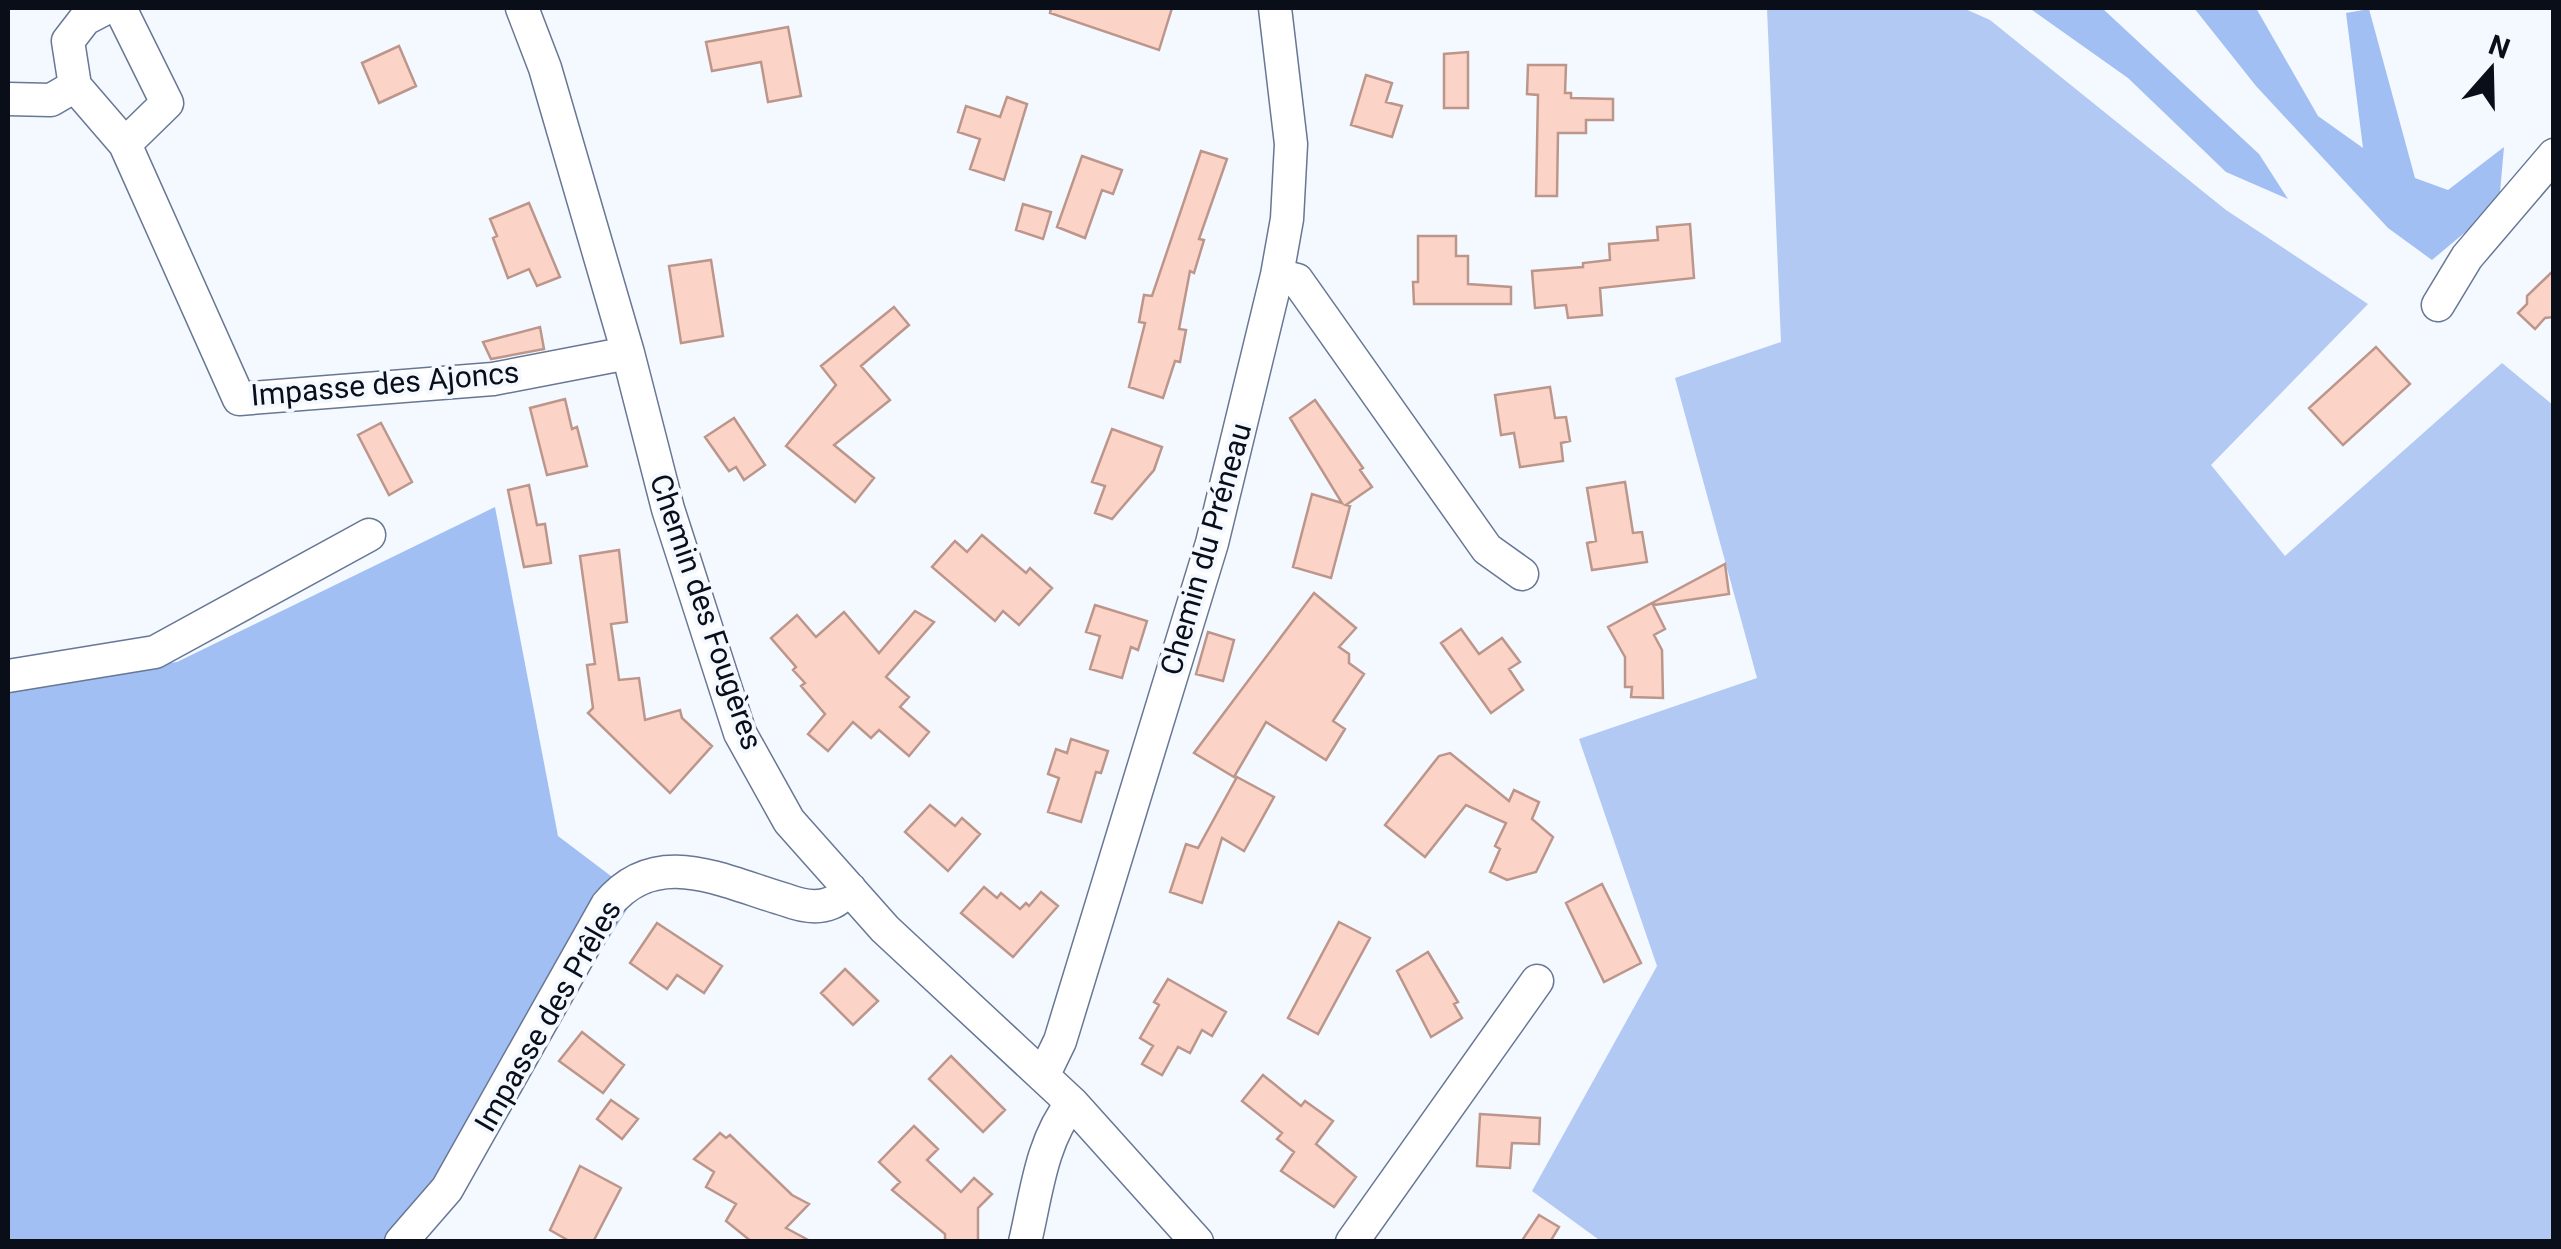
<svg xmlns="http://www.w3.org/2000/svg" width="2561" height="1249" viewBox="0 0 2561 1249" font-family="Roboto,sans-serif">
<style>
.green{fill:#b2c9f3}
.forest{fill:#a2bff3}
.building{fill:#fbd3c7;stroke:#bd968b;stroke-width:2.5}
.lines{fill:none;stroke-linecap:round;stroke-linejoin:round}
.minor-casing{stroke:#677794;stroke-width:35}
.minor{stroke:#fff;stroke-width:32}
.labels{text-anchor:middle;stroke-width:8;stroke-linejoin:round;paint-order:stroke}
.street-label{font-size:30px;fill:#090e19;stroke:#f4f8ff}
</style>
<rect width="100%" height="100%" fill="#f4f8ff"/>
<path class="green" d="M1767 8H1963L1990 20 2226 210 2368 304 2211 465 2285 556 2502 363 2553 405V1241L1602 1242 1532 1191 1657 966 1579 739 1757 678 1675 378 1781 342Z"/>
<path class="forest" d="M2029 8H2102L2259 154 2288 199 2226 172 2128 78Z
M2194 8H2256L2318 116 2363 148 2346 13 2369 9 2415 178 2448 190 2504 147 2499 204 2432 260 2388 228 2256 86Z
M495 507 558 836 636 895 419 1241H8V684L177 662Z"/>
<path class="building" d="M1051 8H1172L1159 50 1050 13Z
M788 27 801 96 768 102 761 62 712 71 706 42Z
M399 46 416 86 379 103 362 63Z
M1468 52V108H1444V54Z
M1528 65H1566L1565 93H1571V98L1613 99V120H1586V133H1558L1557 196H1536L1538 95 1527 94Z
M1366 75 1392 83 1386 102 1402 106 1392 137 1351 125Z
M1007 97 1027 104 1004 180 970 169 980 139 958 132 966 106 1000 117Z
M1201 151 1227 159 1199 239 1204 240 1194 273 1190 271 1179 329 1186 330 1180 362 1175 361 1163 398 1129 387 1145 323 1139 322 1144 295 1152 296Z
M1082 156 1122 170 1113 194 1102 190 1085 238 1057 227Z
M529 203 560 277 537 286 529 269 508 278 493 238 497 236 490 219Z
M1023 204 1051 212 1043 239 1016 230Z
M1690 224 1694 278 1600 288 1602 315 1568 318 1566 305 1535 308 1532 271 1583 267V263L1610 260 1609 244 1658 240 1657 227Z
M1418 236H1456V256H1468V284L1511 287V304H1414L1413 282H1418Z
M711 260 723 336 681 343 669 266Z
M2554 270V317L2545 318 2535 329 2518 313 2527 304V296Z
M894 307 909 325 861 366 890 400 834 445 874 478 855 502 786 446 836 385 821 366Z
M540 327 544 349 491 359 483 342Z
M2376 347 2410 384 2343 445 2309 408Z
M1550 387 1555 418 1566 417 1570 441 1561 443 1563 461 1520 467 1514 433 1501 435 1495 395Z
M565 399 572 429 577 427 587 466 547 475 530 408Z
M1315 400 1363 468 1360 470 1372 487 1346 505 1350 506 1331 578 1293 567 1312 494 1342 503 1290 418Z
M734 418 765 465 744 480 736 467 729 471 705 437Z
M381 423 412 482 389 495 358 435Z
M1112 429 1162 447 1154 470 1112 519 1095 513 1105 486 1092 482Z
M1625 482 1633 533 1642 532 1647 562 1592 570 1587 543 1596 541 1587 488Z
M529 485 537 525 545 524 551 563 524 567 508 490Z
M982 535 1026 573 1030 568 1052 588 1019 625 1003 611 995 621 932 567 955 541 967 552Z
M619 550 627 622 611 624 619 680 639 678 645 720 680 710 682 718 712 746 670 793 588 713 593 708 587 665 595 664 580 556Z
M1725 564 1729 594 1654 605V602Z
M1314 593 1356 628 1339 647 1349 654V663L1364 674 1333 721 1345 729 1326 760 1266 722 1234 777 1194 753Z
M1652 603 1665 629 1654 635 1662 650 1663 698 1631 697 1632 687H1625V657L1608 627Z
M1095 605 1147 621 1138 650 1131 647 1122 678 1090 669 1100 636 1086 632Z
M915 611 934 622 886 677 909 697 900 707 929 732 909 756 879 730 871 738 853 722 828 751 808 734 825 714 801 686 805 683 793 670 796 667 771 638 797 615 816 637 844 612 879 653Z
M1461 629 1479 654 1502 638 1520 662 1509 669 1523 690 1491 713 1441 643Z
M1208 632 1234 640 1223 681 1196 674Z
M1071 739 1108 751 1101 773 1096 772 1081 822 1048 812 1059 778 1048 774 1056 749 1067 753Z
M1450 753 1509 801 1514 790 1539 802 1532 819 1553 837 1536 872 1507 880 1490 872 1500 849 1495 846 1506 823 1466 805 1425 857 1385 825 1439 756Z
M1237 777 1274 797 1244 851 1222 838 1202 903 1170 892 1186 844 1198 848Z
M930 805 955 826 962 818 980 834 948 871 905 832Z
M1602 884 1641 963 1604 982 1566 903Z
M984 887 997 898 1001 893 1020 909 1026 903 1029 906 1041 892 1058 906 1013 957 961 913Z
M1339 922 1370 938 1318 1034 1288 1018Z
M657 923 722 966 704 993 677 975 667 989 630 963Z
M1428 952 1458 1002 1454 1004 1462 1018 1431 1037 1397 971Z
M845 969 878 1001 853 1025 821 993Z
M1168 979 1226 1012 1212 1036 1202 1030 1190 1053 1178 1047 1162 1075 1142 1064 1153 1046 1140 1038 1159 1005 1154 1002Z
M582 1032 624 1065 603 1093 559 1061Z
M951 1056 1005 1110 983 1132 929 1079Z
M1263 1075 1301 1106 1305 1101 1333 1121 1316 1144 1356 1177 1334 1207 1281 1171 1294 1152 1277 1139 1282 1133 1242 1101Z
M611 1100 638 1119 622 1139 597 1119Z
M1480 1114 1540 1118 1539 1144 1512 1143 1510 1168 1477 1166Z
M914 1126 938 1149 927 1160 961 1192 974 1178 992 1194 978 1208V1242H945V1234L892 1190 900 1182 879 1162Z
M720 1133 726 1138 730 1135 792 1195 809 1204 786 1228 812 1242H752L726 1221 736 1204 706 1187 714 1172 694 1159Z
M580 1166 621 1188 593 1242H571L550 1230Z
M1539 1215 1559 1227 1550 1242H1521Z"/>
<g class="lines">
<defs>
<path id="minor" d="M106 8 85 19 68 41 75 86 125 144 239 399 493 379 628 353
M120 8 167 103 125 144
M522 8 545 68 628 353 668 509 740 733 789 821 885 929 1072 1103 1197 1242
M8 99 51 100 75 86
M1277 275 1297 280 1487 549 1522 574
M2438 305 2467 257 2554 155
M8 676 155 652 369 535
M1043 1076 1060 1041 1212 543 1277 275 1287 219 1291 144 1275 8
M401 1242 447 1189 607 905C657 844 723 882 786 900 799 905 817 909 831 903 838 901 844 893 850 889
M1025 1242C1036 1196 1041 1141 1072 1103
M1352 1242 1537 981"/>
</defs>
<use href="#minor" class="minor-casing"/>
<use href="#minor" class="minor"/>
</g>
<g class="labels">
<g class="street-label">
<text transform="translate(385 384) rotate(-5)" y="10">Impasse des Ajoncs</text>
<text transform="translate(1206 549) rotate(-74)" y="10">Chemin du Préneau</text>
<text transform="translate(706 612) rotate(71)" y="10">Chemin des Fougères</text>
<text transform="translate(548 1016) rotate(-60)" y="10">Impasse des Prêles</text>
</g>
</g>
<rect width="2561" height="1249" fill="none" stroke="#090e19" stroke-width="20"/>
<g transform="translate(2491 70) rotate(20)" stroke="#f4f8ff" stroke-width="8" paint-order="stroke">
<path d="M0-8L18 38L0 25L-18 38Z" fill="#090e19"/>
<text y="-15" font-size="28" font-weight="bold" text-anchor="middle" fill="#090e19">N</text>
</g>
</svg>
